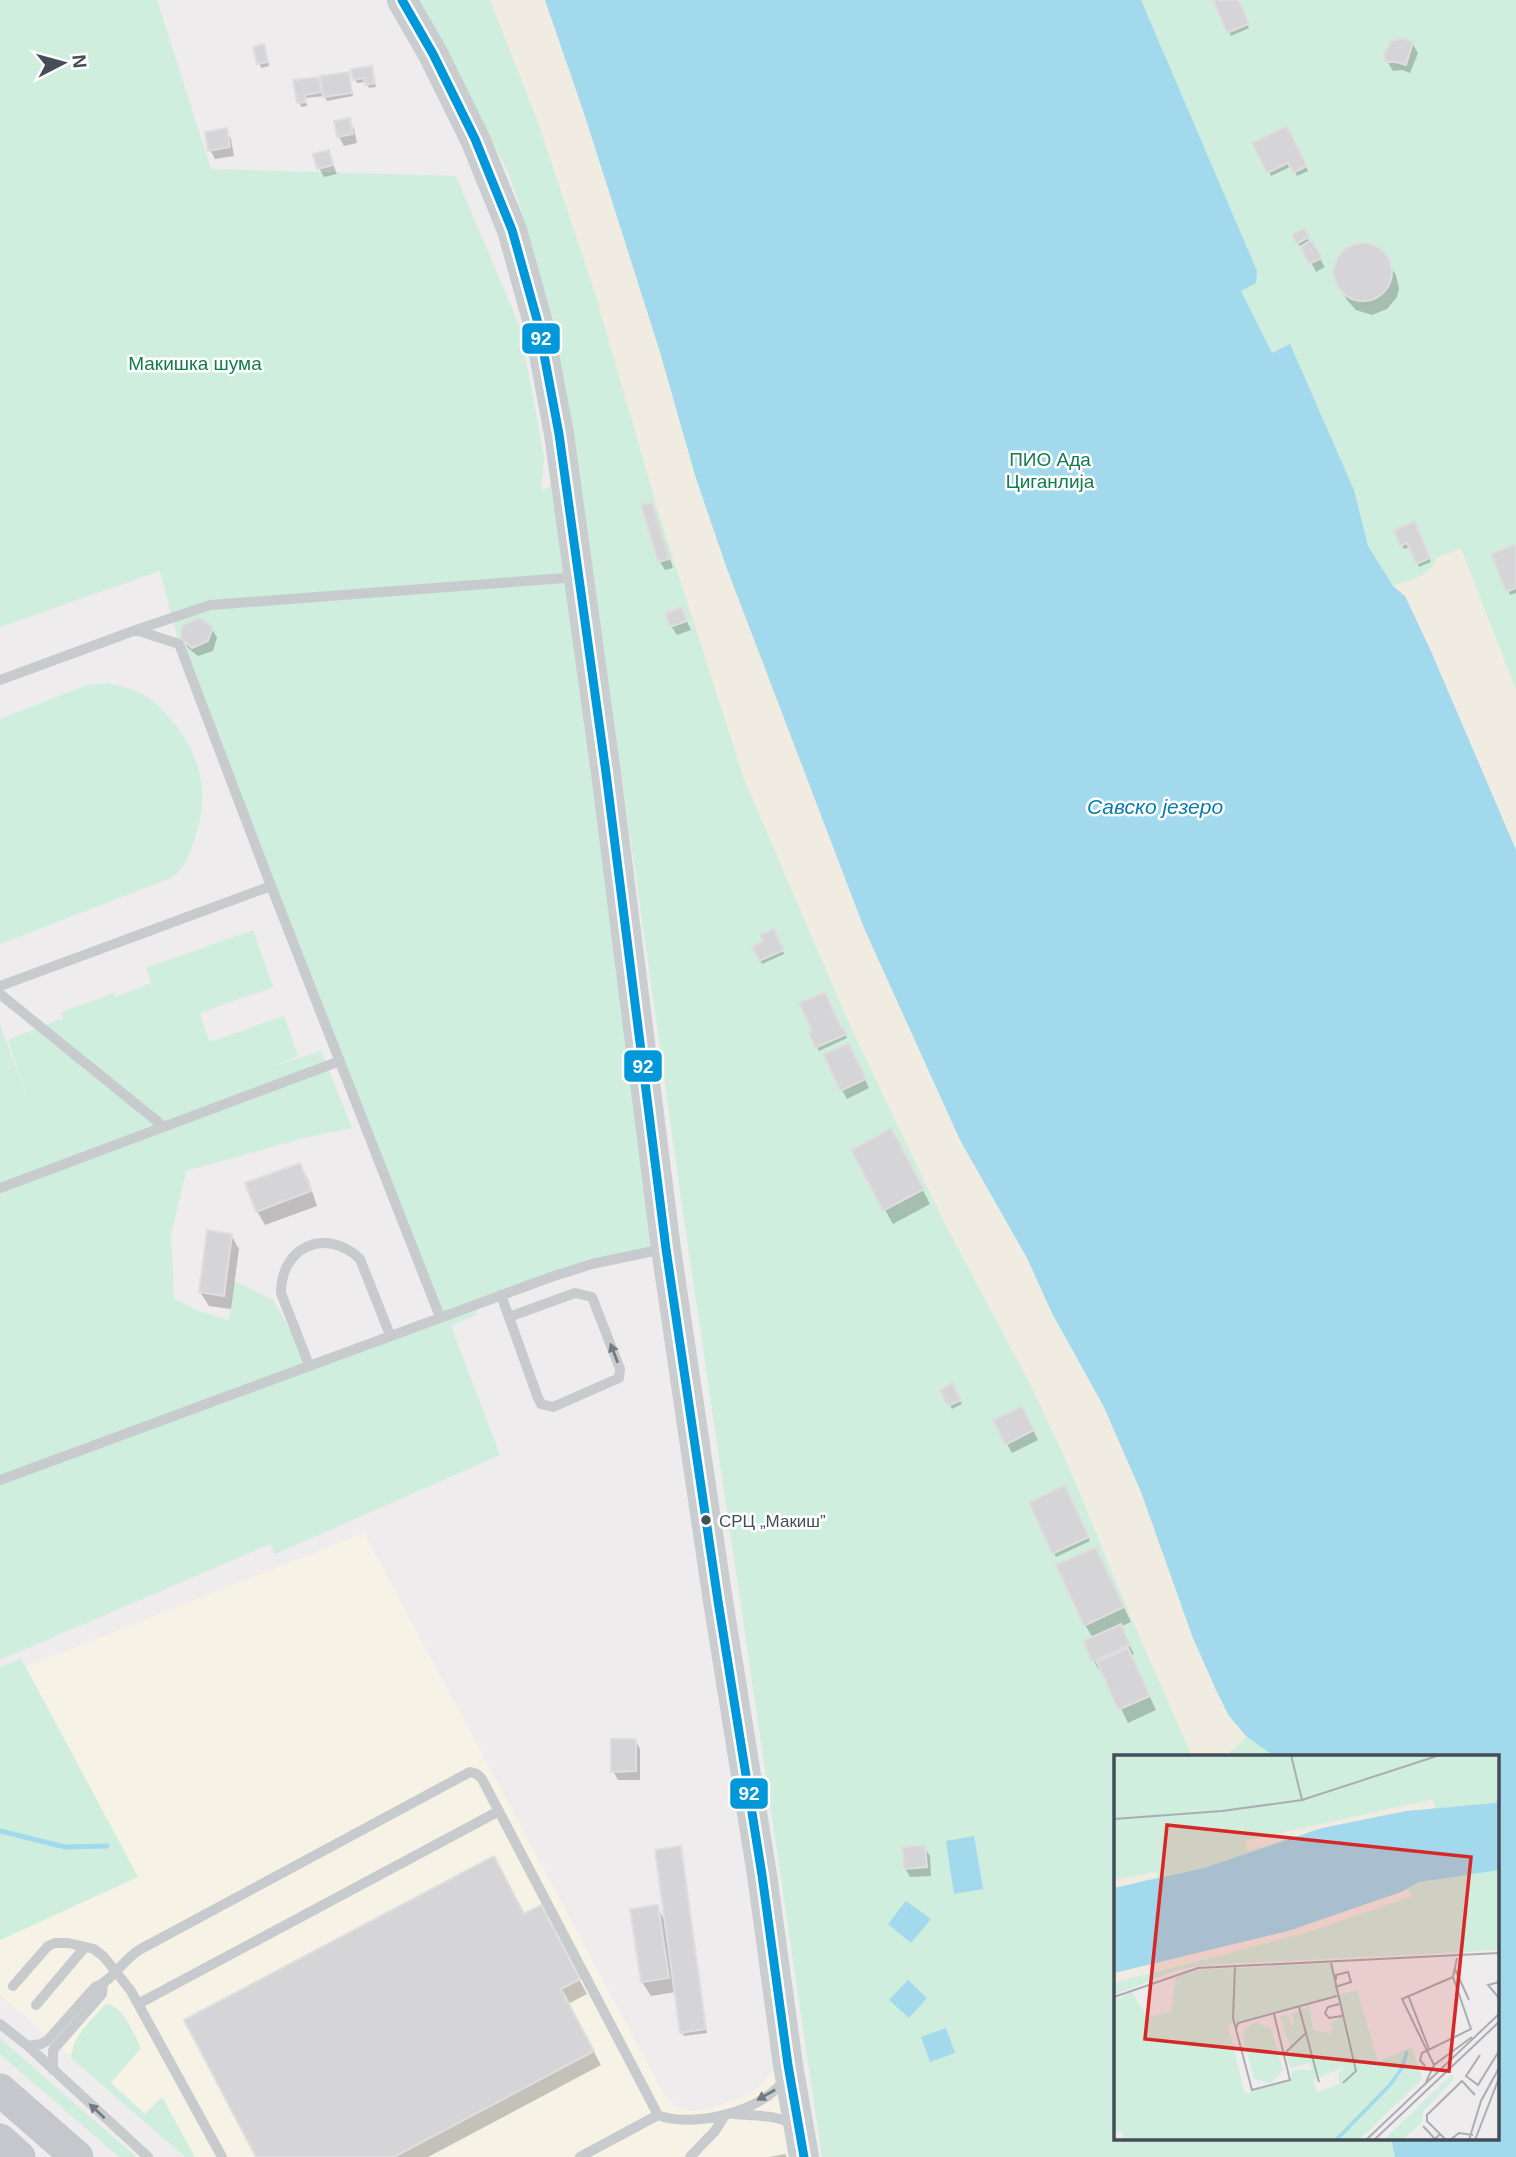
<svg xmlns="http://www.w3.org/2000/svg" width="1516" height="2157" viewBox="0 0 1516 2157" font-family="Helvetica,sans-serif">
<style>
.commercial{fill:#f6f2e6}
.green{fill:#cfeedd;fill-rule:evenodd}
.sand{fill:#f0ece2}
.water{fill:#a2d9ed}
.shadow{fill:#0003}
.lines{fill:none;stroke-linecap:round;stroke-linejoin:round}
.stream{stroke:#a2d9ed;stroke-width:5}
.building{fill:#d5d4d7;stroke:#dfdedf;stroke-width:2}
.lane{stroke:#c8cbcd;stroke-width:10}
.secondary{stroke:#c9cdd0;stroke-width:30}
.primary{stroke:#c4c7cc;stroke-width:33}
.bus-1-casing{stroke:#fff;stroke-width:14}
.bus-1{stroke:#0098da;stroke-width:9}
.oneway{fill:#727a82}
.bus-dot{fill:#434e59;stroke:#fff;stroke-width:2.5}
.labels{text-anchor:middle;stroke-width:5;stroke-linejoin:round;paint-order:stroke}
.bus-label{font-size:17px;fill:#434e59;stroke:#fff;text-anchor:start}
.park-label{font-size:19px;fill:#137c4e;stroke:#fff}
.water-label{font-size:21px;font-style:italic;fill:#077ea9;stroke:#fff}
.inset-river{fill:none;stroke:#a2d9ed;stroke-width:3.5}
.inset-road{fill:none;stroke:#aaadb1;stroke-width:2}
.view{fill:#d62828;fill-opacity:0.15;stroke:#d62828;stroke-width:3.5}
.inset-edge{fill:none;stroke:#434e59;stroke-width:3.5}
.line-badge{stroke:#fff;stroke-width:2.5}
.badge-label{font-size:19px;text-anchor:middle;font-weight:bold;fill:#fff}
</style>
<rect width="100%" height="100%" fill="#eeecec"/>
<path class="commercial" d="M364 1533 665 2096 677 2107 691 2111 707 2110 749 2094 763 2083 779 2064 796 2157H185L0 1995V1940L138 1877 25 1667Z"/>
<path class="green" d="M0 0H157L211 169 456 176 520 327 544 457 541 491 566 479 666 1249 592 1264 476 1305 477 1314 451 1326 500 1455 275 1554 270 1544 0 1660V1024L29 1103 8 1040 63 1018 61 1012 114 993 116 997 151 983 146 968 253 930 273 987 200 1013 209 1042 284 1016 298 1056 268 1068 321 1051 352 1128 308 1137 186 1171 171 1235 174 1299 198 1311 229 1320 234 1281 274 1301 309 1365 440 1317 179 644 160 571 0 627Z
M419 0H1516V2157H822L684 1219 575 444C557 354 540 262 509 174ZM1115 1756H1497V2138H1115Z
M108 683C120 686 133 689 144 695 154 700 164 712 172 721 201 755 210 794 195 837 189 856 186 867 171 878L0 944V719L87 685Z
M21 1658 138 1877 0 1940V1667Z
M106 2004C125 2007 133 2033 141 2048L111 2083 145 2114 162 2097 195 2157H185L71 2058C72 2037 92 2019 106 2004Z
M0 2038 136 2157H119L0 2054Z"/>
<path class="sand" d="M490 0H545L585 116 660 352 695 475 726 566 782 711 1052 1313 1104 1407 1141 1492 1193 1638 1229 1716 1247 1737 1226 1756H1192L1129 1613 1068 1465 1032 1388 945 1224 851 1028 744 779 659 514 594 290 537 120Z
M1461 548 1516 690V850L1464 732 1393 586C1409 580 1431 577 1436 558Z"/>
<path class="water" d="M545 0H1141L1257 271 1256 283 1241 291 1272 353 1290 344 1354 490 1368 546 1393 586 1405 596 1430 649 1516 850V2157H1395L1391 2138H1497V1756H1274L1247 1737 1229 1716 1216 1690 1193 1638 1141 1492 1104 1407 1052 1313 1027 1258 960 1140 864 928 726 566 695 475 660 352 585 116Z
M974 1836 983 1889 954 1894 946 1841Z
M906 1901 931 1919 911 1943 888 1924Z
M908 1980 927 1998 909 2018 889 2000Z
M946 2028 955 2053 930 2062 921 2037Z"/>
<path class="shadow" d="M1215 0H1238L1249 28 1231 36Z
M1412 43 1418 53 1410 73 1402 70 1393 71 1387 61Z
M264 46 269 66 261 68 255 48Z
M371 68 376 87 369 88 366 82 357 83 355 79Z
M348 74 353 96 327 101 324 96 306 98 307 106 301 107 295 82Z
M349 120 354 129 357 143 344 146 339 137Z
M1286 128 1308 171 1297 176 1292 166 1271 176 1255 144Z
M226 130 231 139 234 156 215 159 210 150Z
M328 152 337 174 324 177 319 168Z
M1303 231 1325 267 1316 272 1305 251 1303 252 1298 243Z
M1362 244 1370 246 1381 252 1396 275 1399 288 1397 297 1387 309 1372 315 1356 310 1347 300 1339 285 1336 268 1343 253 1350 248Z
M651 504 656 513 673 568 665 570 660 562Z
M1416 527 1431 562 1419 567 1410 547 1404 549 1396 531Z
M1516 546V593L1510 595 1493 555Z
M681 609 691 630 677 635 671 626Z
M211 628 217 637 213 651 198 656 188 648 182 638Z
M773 931 784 954 762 964 754 947 765 942Z
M842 1028 847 1038 819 1051 817 1047Z
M854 1054 869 1088 847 1099 842 1090Z
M899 1144 930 1204 893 1224 885 1210Z
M299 1165 308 1179 317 1206 265 1225 257 1211Z
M231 1235 239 1249 231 1309 209 1306 200 1292Z
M952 1385 962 1404 952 1409 942 1391Z
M1027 1417 1038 1440 1012 1453 1007 1444Z
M1067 1491 1090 1541 1056 1557 1054 1553Z
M1103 1563 1131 1622 1120 1627 1134 1654 1131 1656 1156 1710 1128 1723 1102 1669 1099 1670 1094 1661 1093 1638 1085 1625Z
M635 1740 640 1749V1780H618L613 1771Z
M924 1847 930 1856 931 1876 910 1877 905 1868Z
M680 1848 682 1852 707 2033 684 2036 682 2032 676 1992 651 1996 642 1982 657 1907 667 1924Z
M524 1916 548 1921 587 1994 568 2004 601 2065 428 2157H258Z
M785 2154 787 2157H769Z"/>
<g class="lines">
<path class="stream" d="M0 1831 65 1847 107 1846"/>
</g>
<path class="building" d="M1213 0H1239L1249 24 1227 33Z
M1402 38 1413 42 1406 65 1396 62H1386L1384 54 1391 41Z
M264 44 268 62 257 64 253 47Z
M372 66 375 83 365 85 364 78 353 80 351 69Z
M349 72 352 93 323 97 320 76Z
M319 77 322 92 305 95 306 102 297 103 293 80Z
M350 118 353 134 337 137 334 121Z
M1287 126 1307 166 1293 173 1288 163 1267 173 1252 143Z
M227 128 230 147 208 151 205 132Z
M329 150 333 165 317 169 313 154Z
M1304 228 1309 237 1296 244 1292 234Z
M1312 240 1322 258 1309 264 1300 247Z
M1334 272a29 29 0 1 1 58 0a29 29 0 1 1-58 0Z
M652 502 669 559 658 562 641 505Z
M1415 521 1430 558 1416 564 1407 543 1400 546 1394 530Z
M1516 544V588L1506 592 1491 554Z
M682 607 687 621 670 627 665 613Z
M200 618 213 627 208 641 192 648 181 639 182 625Z
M774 929 784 950 759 961 752 947 763 941 760 935Z
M825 992 841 1027 843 1026 847 1034 815 1048 809 1033 812 1031 799 1003Z
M849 1043 866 1079 840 1091 823 1054Z
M891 1128 924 1189 883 1211 851 1150Z
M300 1163 311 1191 256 1212 245 1183Z
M207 1230 232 1234 224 1296 199 1292Z
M953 1383 961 1400 948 1406 940 1390Z
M1022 1406 1034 1430 1005 1445 993 1420Z
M1065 1485 1089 1537 1052 1554 1029 1502Z
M1096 1547 1124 1607 1084 1626 1056 1565Z
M1121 1624 1130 1645 1092 1662 1083 1641Z
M1128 1648 1150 1696 1118 1710 1097 1662Z
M611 1739H636V1771L611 1772Z
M925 1845 927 1867 904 1869 902 1847Z
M681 1846 706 2029 680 2033 655 1850Z
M494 1856 524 1914 541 1905 580 1979 561 1989 594 2051 394 2157H256L184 2020Z
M658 1905 669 1978 641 1982 630 1909Z"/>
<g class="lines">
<path class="lane" d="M136 630 179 644 271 886 440 1317
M0 680 136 630 210 605 578 577
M0 986 271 886
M0 994 163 1126
M0 1188 340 1061
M501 1295 538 1398 541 1404 553 1407 619 1378 620 1369 592 1297 575 1293 509 1317
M309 1365 281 1293C281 1246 326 1227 360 1259L390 1335
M0 1480 551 1277 592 1264 663 1249
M13 1986 48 1946 55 1943H68L94 1949 104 1957 131 1991 222 2157
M138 2004 499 1811
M36 2005 85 1947
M0 2024 28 2046 148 2157
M28 2046 41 2044 47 2041 95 1987C111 1982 122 1961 139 1950L470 1772 477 1774 482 1779 658 2115C692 2129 766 2111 785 2078
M53 2070V2050L102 1994 103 1984
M734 2114C752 2116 777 2114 793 2125
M580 2157 658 2115
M690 2157 715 2131 725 2115"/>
<path class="secondary" d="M402 0 433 54 475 139 512 230 538 323 559 434 606 773 666 1249 718 1601 762 1875 788 2065 804 2157"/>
<path class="primary" d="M0 2090 77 2157
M0 2140 19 2157"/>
<defs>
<path id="bus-1" d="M402 0 433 54 475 139 512 230 538 323 559 434 606 773 666 1249 718 1601 762 1875 788 2065 804 2157"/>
</defs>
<use href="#bus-1" class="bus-1-casing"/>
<use href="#bus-1" class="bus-1"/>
</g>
<defs><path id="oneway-solid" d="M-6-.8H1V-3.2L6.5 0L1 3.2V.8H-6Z" transform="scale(1.75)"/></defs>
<g class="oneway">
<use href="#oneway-solid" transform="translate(614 1353) rotate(-111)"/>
<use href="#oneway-solid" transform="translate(766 2095) rotate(150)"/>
<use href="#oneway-solid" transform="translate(97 2111) rotate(-137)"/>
</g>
<circle class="bus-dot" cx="706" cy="1520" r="6"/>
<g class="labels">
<g class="bus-label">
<text x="719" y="1527">СРЦ „Макиш”</text>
</g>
<g class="park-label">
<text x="195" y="370">Макишка шума</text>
<text x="1050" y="466">ПИО Ада<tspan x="1050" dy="22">Циганлија</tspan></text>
</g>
<g class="water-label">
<text x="1155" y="814">Савско језеро</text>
</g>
</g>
<g transform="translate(1114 1755)">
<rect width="385" height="385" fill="#eeecec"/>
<path d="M0 0H385V195L91 210 63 215 0 240ZM217 208 224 240 243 235 264 306 298 292 308 324 245 385H10L8 376 0 377V245L18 237 33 262 57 257 62 222 85 215ZM223 242 228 260 215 270 220 271 216 278 199 275 195 251 178 259 180 270H177L174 260 166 262 178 298 173 300 176 313 196 308 198 315H178V323L131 339 132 345 114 270ZM234 310 225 317V330L203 337 199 325ZM141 267 157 273 169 315 157 328 140 324 129 282 131 274ZM338 319 340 324 310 355 307 368 288 385H270Z" fill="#cfeedd" fill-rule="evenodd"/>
<path d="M319 44 321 53 208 73 134 96 130 86ZM42 117 43 122 0 133V125ZM294 134 299 141 188 179 0 228V218L174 176Z" fill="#f0ece2"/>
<path d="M385 44V115L305 127 287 137 174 176 0 218V133L90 113 208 73 292 56 381 48Z" fill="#a2d9ed"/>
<path class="inset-river" d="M222 385 276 330 288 313 293 296"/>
<path class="inset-road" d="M177 0 188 45M0 64 108 56 188 45 326 0M217 208 242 316 229 328M121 211 119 263 138 335 176 325 160 259M341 214 355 245M385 227 374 230 385 243M221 232 237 227 234 217 222 220V225M294 240 315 294M0 242 84 213 385 198M225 249 214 252 211 258 215 263 228 261M185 252 205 327M122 274 124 268 223 241M170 299 192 278M366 300 352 321 364 330 385 296M320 310 288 244 339 222M311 311 306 305 308 298 357 274 339 222 343 203M312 327 320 310 358 282M309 371 321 384 326 379M252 385 385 259M260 385 385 267M332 385 313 366V360L348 326 361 340M336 385 345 378 359 380M355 385 367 346 385 313M361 385 385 323"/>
<path class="view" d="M53 70 357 102 335 316 31 284Z"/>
<rect width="385" height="385" class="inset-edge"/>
</g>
<g class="line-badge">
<rect x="521" y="322" width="40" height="33" rx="7" fill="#0098da"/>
<rect x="623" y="1049" width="40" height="34" rx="7" fill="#0098da"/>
<rect x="729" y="1777" width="40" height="33" rx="7" fill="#0098da"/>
</g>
<g class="badge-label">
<text x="541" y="345">92</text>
<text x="643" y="1073">92</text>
<text x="749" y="1800">92</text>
</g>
<g transform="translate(63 63) rotate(84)" stroke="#ffffff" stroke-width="5" paint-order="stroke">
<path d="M0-5L12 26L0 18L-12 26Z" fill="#434e59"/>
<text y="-10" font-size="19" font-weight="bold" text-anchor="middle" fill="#434e59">N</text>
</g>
</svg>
